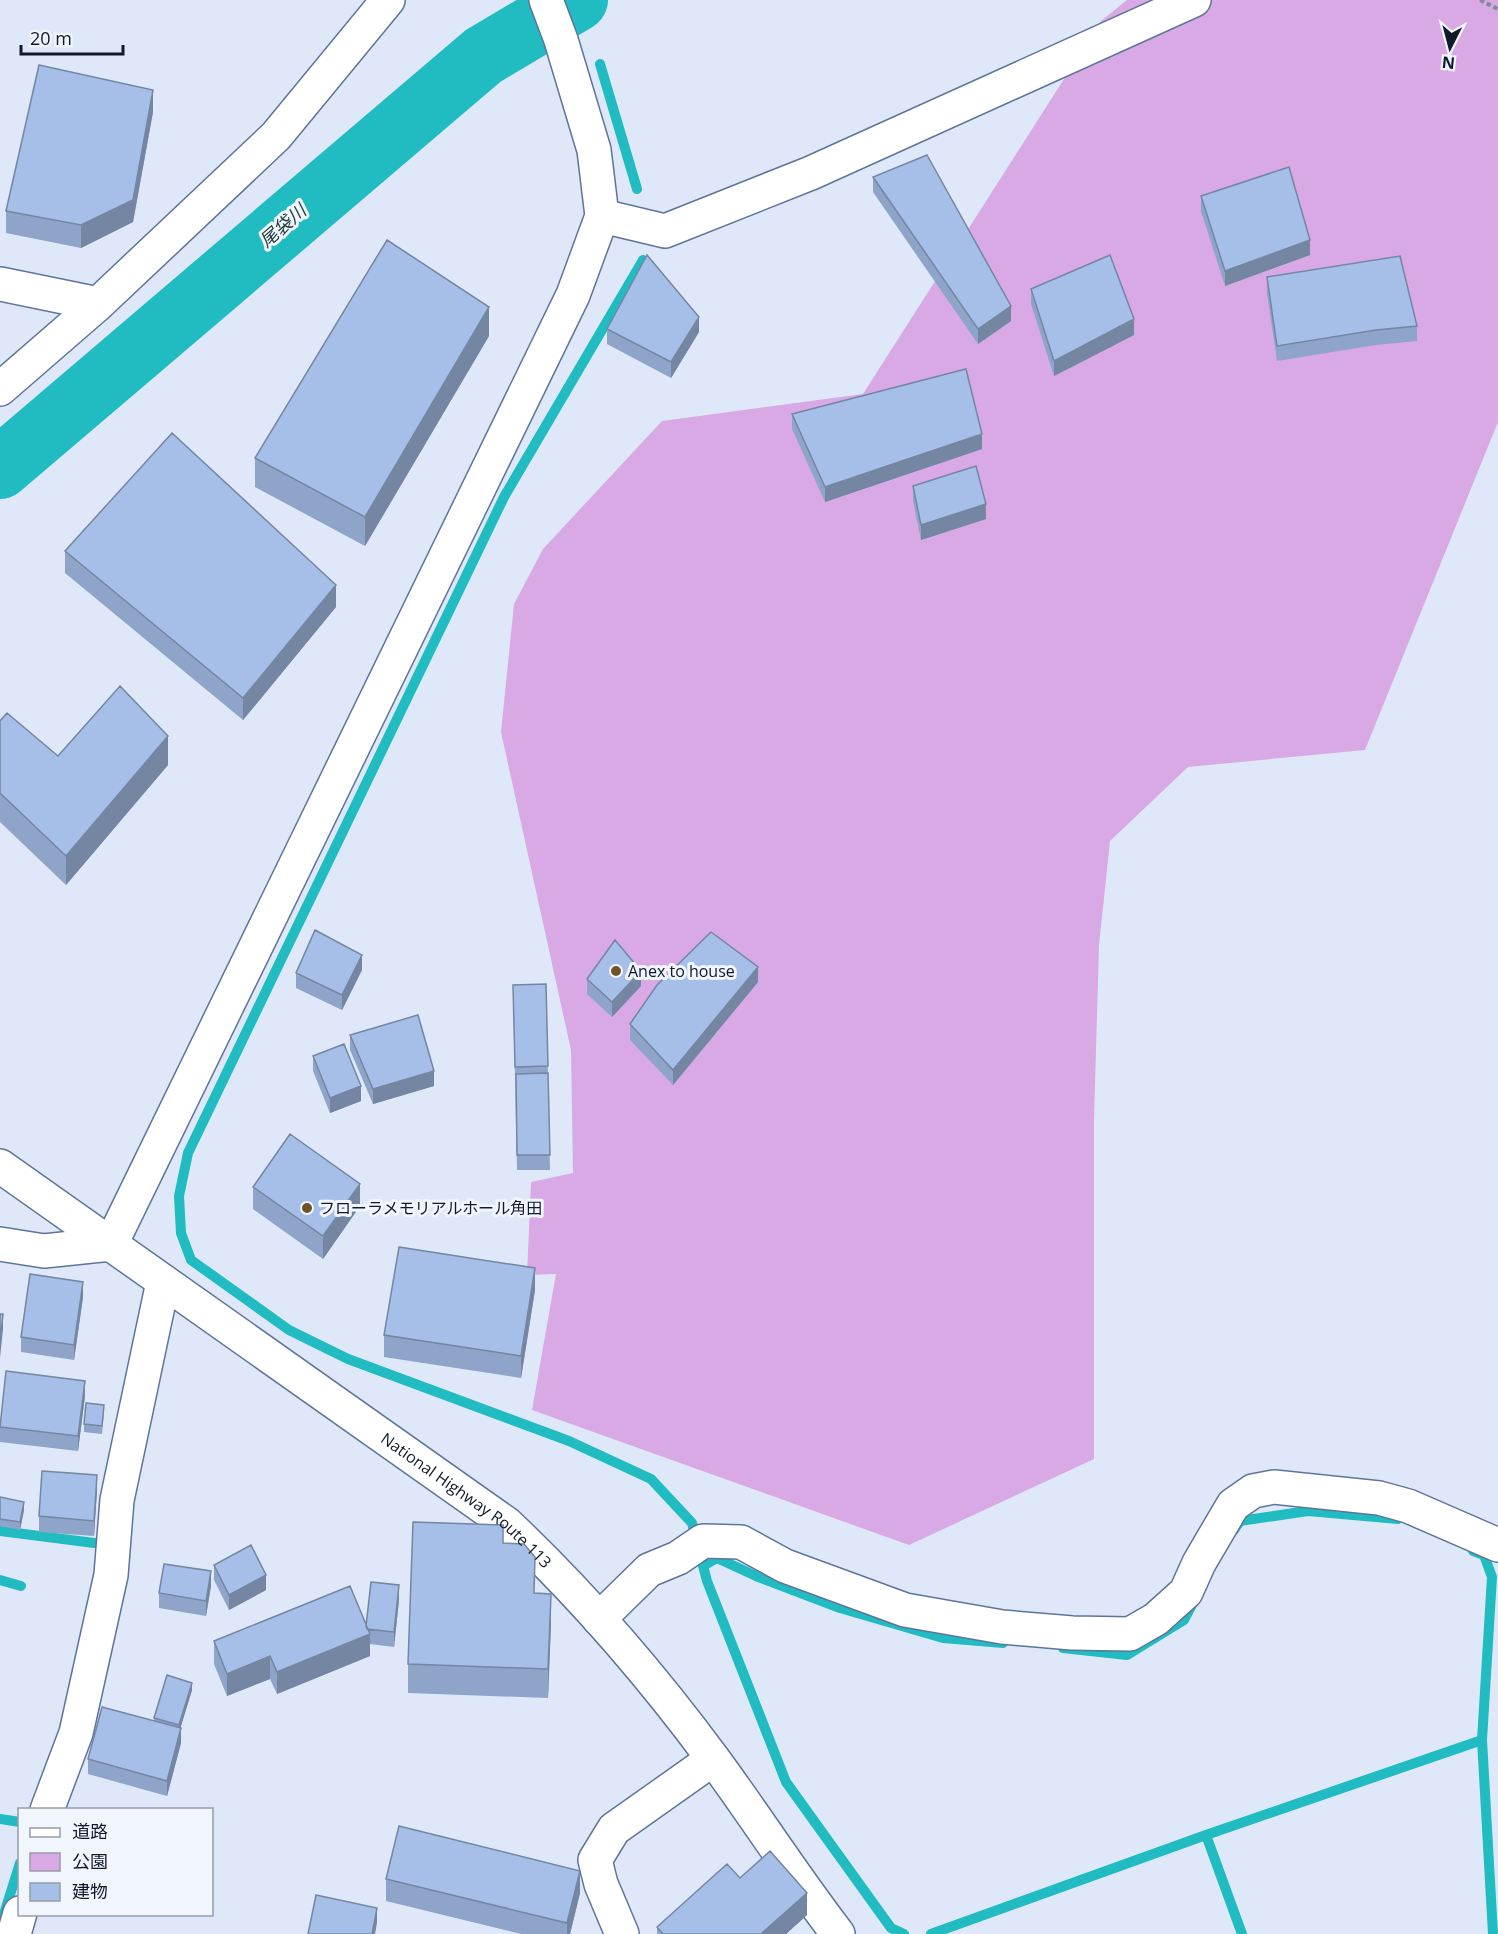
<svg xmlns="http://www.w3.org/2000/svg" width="1498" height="1934" viewBox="0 0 1498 1934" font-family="'Open Sans','Noto Sans JP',sans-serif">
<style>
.green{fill:#d8a9e4}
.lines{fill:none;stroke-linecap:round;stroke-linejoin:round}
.stream{stroke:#20bcc2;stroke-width:10}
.river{stroke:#20bcc2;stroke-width:62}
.minor-casing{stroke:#5e759b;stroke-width:36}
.highway-casing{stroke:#5e759b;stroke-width:36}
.path{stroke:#818b9b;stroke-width:4;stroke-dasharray:4.5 3;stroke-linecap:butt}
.minor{stroke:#fff;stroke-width:33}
.highway{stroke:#fff;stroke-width:33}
.wall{fill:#8ea4c8}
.shaded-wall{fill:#7486a2}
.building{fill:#a5bfe8;stroke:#7486a2;stroke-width:1.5}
.poi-dot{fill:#6e5425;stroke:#f0f5fe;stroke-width:2}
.labels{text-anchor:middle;stroke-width:6;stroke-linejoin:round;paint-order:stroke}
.poi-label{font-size:16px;fill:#111a29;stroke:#f0f5fe;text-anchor:start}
.street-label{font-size:16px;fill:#111a29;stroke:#f0f5fe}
.water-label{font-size:18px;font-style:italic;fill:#1c393a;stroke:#f0f5fe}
</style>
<rect width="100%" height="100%" fill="#dee8f9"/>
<path class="green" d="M1127 0H1498V422L1365 750 1188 767 1110 841 1099 945 1094 1120V1459L909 1545 532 1410 556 1274 527 1275 531 1182 573 1173 571 1050 501 732 514 604 543 549 662 421 863 394 1101 21Z"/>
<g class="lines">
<path class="stream" d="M574 1 582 19
M600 64 637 189
M643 260 504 497 188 1153 179 1196 181 1233 191 1260 289 1330 348 1359 569 1441 651 1479 692 1523 707 1581 786 1782 891 1928 904 1934
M1234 1530 1240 1521 1308 1511 1398 1519
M0 1531 102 1544
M1473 1551 1484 1555 1492 1577 1482 1740 1493 1934
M703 1566 717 1558 756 1576 840 1608 943 1638 1003 1643
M0 1580 21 1586
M1063 1648 1127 1655 1184 1620 1194 1601
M0 1819 20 1822
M1206 1835 1242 1934
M3 1917 20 1863
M931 1934 1206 1835 1482 1740"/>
<path class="river" d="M0 468 483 56 577 0"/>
<defs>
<path id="minor" d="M602 216 665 231 811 173 1194 0
M0 284 98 304
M0 389 98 304 276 136 388 0
M0 1244 44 1251 111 1244 573 295 602 216 594 150 561 40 546 0
M599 1619 649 1570 678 1558 703 1541 741 1542 785 1566 905 1610 1002 1627 1072 1633 1130 1634 1156 1619 1186 1592 1199 1563 1233 1505 1253 1491 1274 1487 1379 1498 1408 1506 1498 1545
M47 1810 76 1733 111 1575 117 1500 163 1282
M14 1934 20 1913
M622 1934 601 1884 595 1860 614 1829 713 1759"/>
<g id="highway">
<path id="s1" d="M0 1166 507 1524C582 1595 652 1676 714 1760 756 1817 794 1877 838 1934"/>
</g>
</defs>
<use href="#minor" class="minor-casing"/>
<use href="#highway" class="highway-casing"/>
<path class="path" d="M1480 0 1498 9"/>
<use href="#minor" class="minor"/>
<use href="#highway" class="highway"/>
</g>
<path class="wall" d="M153 112 133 222 81 248 6 233V211Z
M873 177 1011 321 978 344 873 192Z
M1201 196 1310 255 1225 286 1201 211Z
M1267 277 1417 326V341L1376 345 1277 361 1267 293Z
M1031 289 1134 335 1054 376 1031 304Z
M607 329 699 332 671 378 607 344Z
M489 336 365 546 255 487V458Z
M792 414 982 449 825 502 792 429Z
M913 486 986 519 921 540 913 501Z
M65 551 336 607 243 720 65 573Z
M0 721 58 756 168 765 66 885 0 822Z
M362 970 342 1010 296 988V973Z
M587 979 641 986 612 1017 587 994Z
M758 982 673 1085 630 1040V1024Z
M546 984 550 1170H517L513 985Z
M350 1035 434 1086 373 1104 350 1050Z
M313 1056 361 1101 330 1113 313 1071Z
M253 1187 360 1206 323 1259 253 1209Z
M535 1290 521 1378 384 1357V1335Z
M83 1297 74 1360 21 1352V1337Z
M85 1396 78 1451 0 1442V1421Z
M104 1412 102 1434 84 1432V1424Z
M97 1490 94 1536 39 1532V1516Z
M0 1497 24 1510 20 1530 0 1526Z
M503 1544 535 1593 551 1623 548 1698 408 1693V1664Z
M214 1565 266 1590 229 1610 214 1580Z
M211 1586 206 1616 159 1608V1593Z
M399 1600 394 1647 370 1644V1656L277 1694 270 1679 227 1696 214 1664V1641L366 1626Z
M192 1690 180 1728 181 1743 167 1796 88 1774V1759L154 1721V1718Z
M740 1878 807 1915 786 1934H657V1927Z
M386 1879 580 1893 570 1934H521L386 1901Z"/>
<path class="shaded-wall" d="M153 90V112L133 222 81 248V225Z
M1310 240V255L1225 286V271Z
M1011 306V321L978 344V329Z
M489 307V336L365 546V517Z
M699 317V332L671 378V362Z
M1134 319V335L1054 376V361Z
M982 434V449L825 502V487Z
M986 504V519L921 540V525Z
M336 585V607L243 720V698Z
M168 736V765L66 885V856Z
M362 955V970L342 1010V995Z
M758 967V982L673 1085V1070Z
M641 971V986L612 1017V1002Z
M434 1071V1086L373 1104V1089Z
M361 1086V1101L330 1113V1098Z
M360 1184V1206L323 1259V1236Z
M535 1268V1290L521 1378V1356Z
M83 1282V1297L74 1360V1345Z
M3 1314V1329L0 1358V1342Z
M85 1381V1396L78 1451V1436Z
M97 1475V1490L94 1536V1521Z
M24 1502V1510L20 1530V1522Z
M211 1571V1586L206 1616V1601Z
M266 1575V1590L229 1610V1595Z
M399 1585V1600L394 1647V1632Z
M551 1594V1623L548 1698V1669Z
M370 1634V1656L277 1694V1672Z
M270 1656V1679L227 1696V1674Z
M192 1683V1690L179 1733V1725Z
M181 1728V1743L167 1796V1781Z
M580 1871V1893L570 1934H567V1923Z
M807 1893V1915L786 1934H761Z
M377 1908V1923L375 1934H372Z"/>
<path class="building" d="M39 65 153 90 133 200 81 225 6 211Z
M927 155 1011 306 978 329 873 177Z
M1289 167 1310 240 1225 271 1201 196Z
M387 240 489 307 365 517 255 458Z
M647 255 699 317 671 362 607 329Z
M1110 255 1134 319 1054 361 1031 289Z
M1400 256 1417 326 1376 330 1277 346 1267 277Z
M966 369 982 434 825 487 792 414Z
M172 433 336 585 243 698 65 551Z
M976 466 986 504 921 525 913 486Z
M120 686 168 736 66 856 0 793V721L7 713 58 756Z
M315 930 362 955 342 995 296 973Z
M711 932 758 967 673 1070 630 1024 657 985Z
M615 940 641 971 612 1002 587 979Z
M546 984 548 1066 515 1067 513 985Z
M418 1015 434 1071 373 1089 350 1035Z
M344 1044 361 1086 330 1098 313 1056Z
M548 1073 550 1155H517L516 1074Z
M290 1134 360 1184 323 1236 253 1187Z
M399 1247 535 1268 521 1356 384 1335Z
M30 1274 83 1282 74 1345 21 1337Z
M0 1314H3L0 1342Z
M6 1371 85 1381 78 1436 0 1427Z
M86 1403 104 1405 102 1426 84 1424Z
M42 1471 97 1475 94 1521 39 1516Z
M0 1497 24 1502 20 1522 0 1519Z
M413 1522 503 1525V1543L524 1544 535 1557 534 1593 551 1594 548 1669 408 1664Z
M251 1545 266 1575 229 1595 214 1565Z
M164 1564 211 1571 206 1601 159 1593Z
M371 1582 399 1585 394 1632 367 1629 366 1626Z
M350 1586 370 1634 277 1672 270 1656 227 1674 214 1641Z
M167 1675 192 1683 179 1725 154 1718Z
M102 1707 181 1728 167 1781 88 1759Z
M399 1826 580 1871 567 1923 386 1879Z
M770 1851 807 1893 761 1934H663L657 1927 727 1864 740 1878Z
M316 1895 377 1908 372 1934H308Z"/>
<g class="poi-dot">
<circle cx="616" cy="971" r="6"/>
<circle cx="307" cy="1208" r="6"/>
</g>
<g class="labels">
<g class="poi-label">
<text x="628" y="977">Anex to house</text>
<text x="319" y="1214">フローラメモリアルホール角田</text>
</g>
<g class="street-label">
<text dy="6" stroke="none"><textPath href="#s1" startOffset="574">National Highway Route 113</textPath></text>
</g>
<g class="water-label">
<text transform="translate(283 226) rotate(-41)" y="6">尾袋川</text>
</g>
</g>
<rect x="18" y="1808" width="195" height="108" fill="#f0f5fe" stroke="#979da9" stroke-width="1.5"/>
<rect x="30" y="1828" width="30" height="9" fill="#ffffff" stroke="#979da9" stroke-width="1.5"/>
<text x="72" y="1838" font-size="18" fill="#111a29">道路</text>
<rect x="30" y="1853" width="30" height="18" fill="#d8a9e4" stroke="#979da9" stroke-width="1.5"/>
<text x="72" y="1868" font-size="18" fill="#111a29">公園</text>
<rect x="30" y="1883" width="30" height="18" fill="#a5bfe8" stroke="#979da9" stroke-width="1.5"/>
<text x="72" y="1898" font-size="18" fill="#111a29">建物</text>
<g transform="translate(1450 48) rotate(186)" stroke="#f0f5fe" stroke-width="4.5" paint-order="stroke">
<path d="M0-4.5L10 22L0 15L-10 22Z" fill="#111a29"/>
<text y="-9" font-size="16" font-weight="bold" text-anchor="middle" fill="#111a29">N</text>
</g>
<path d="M21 45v9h102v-9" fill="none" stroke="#111a29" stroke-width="3"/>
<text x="30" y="45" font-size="18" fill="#111a29" stroke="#f0f5fe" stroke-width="4.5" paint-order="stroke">20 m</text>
</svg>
